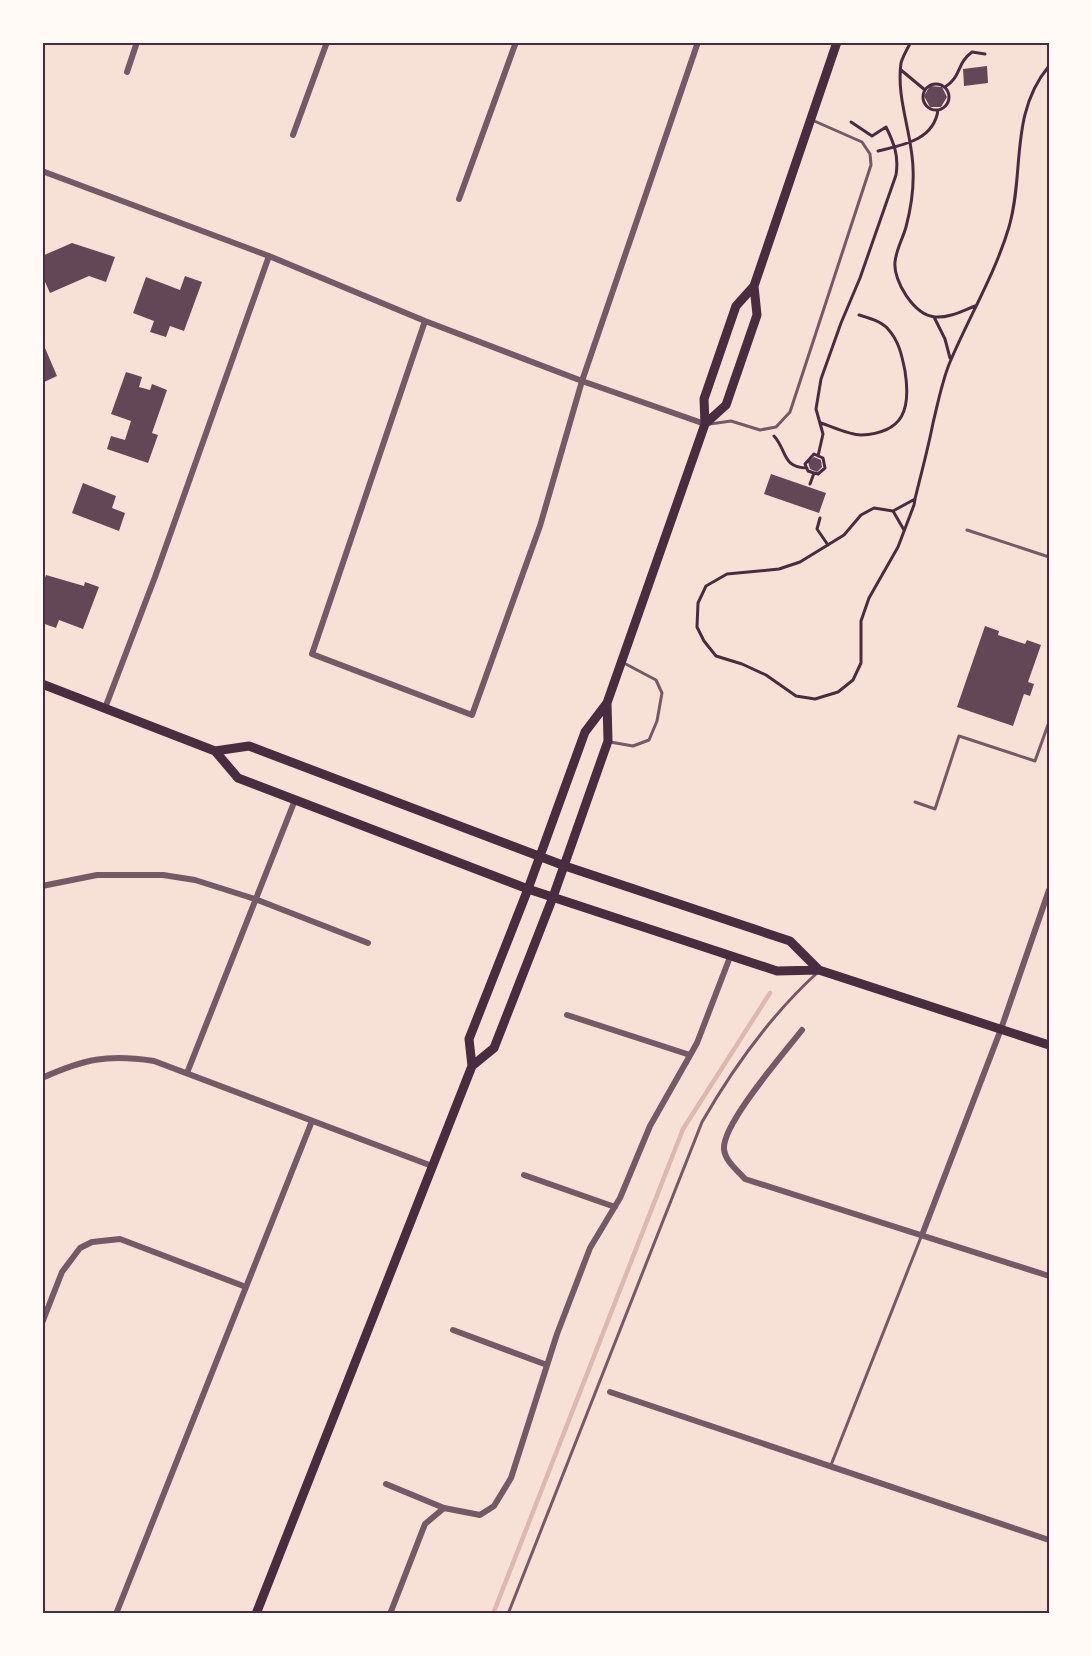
<svg xmlns="http://www.w3.org/2000/svg" width="1091" height="1656" viewBox="0 0 1091 1656" font-family="Helvetica,sans-serif">
<style>
.lines{fill:none;stroke-linecap:round;stroke-linejoin:round}
.stream{stroke:#dcb8b0;stroke-width:4.5}
.building{fill:#644757}
.path{stroke:#4a2c40;stroke-width:3}
.service{stroke:#755966;stroke-width:3}
.minor{stroke:#755966;stroke-width:6}
.secondary{stroke:#4a2c40;stroke-width:9}
.neatline{fill:none;stroke:#4a2c40;stroke-width:2}
</style>
<rect width="100%" height="100%" fill="#f7e1d7"/>
<g class="lines">
<path class="stream" d="M493 1614 683 1129 770 993"/>
</g>
<path class="building" d="M987 66 988 83 964 86 963 69Z
M930 86 942 87 947 97 941 107H930L924 96Z
M72 243 115 257 106 282 89 276 50 293 42 275V256Z
M185 276 202 282 184 331 170 326 166 337 150 332 154 321 133 313 146 277 180 290Z
M42 341 57 376 42 383Z
M126 372 142 377 139 387 150 390 152 384 167 390 152 433 158 435 148 463 107 449 111 436 125 440 131 421 111 414Z
M814 457 821 460 822 467 817 472 810 469 808 462Z
M771 474 826 493 819 513 764 494Z
M83 483 116 496 112 508 125 513 119 531 72 513Z
M46 575 84 586 85 582 99 587 83 629 59 620 56 628 42 623V585Z
M985 626 999 631 998 635 1025 644 1027 640 1041 645 1028 682 1034 684 1030 696 1024 694 1013 726 957 707Z"/>
<g class="lines">
<path class="path" d="M911 42C907 49 903 56 901 63 896 98 912 133 913 168 914 187 911 208 906 227 903 238 896 250 895 262 893 281 914 315 935 317 949 318 962 311 975 306
M901 70 925 90
M923 97a13 13 0 1 1 26 0a13 13 0 1 1-26 0Z
M945 87C962 76 956 64 972 52L985 54
M878 151C903 145 934 140 938 110
M934 317 945 339 950 358
M821 423C833 427 849 435 861 435 904 433 911 409 905 371 902 356 899 341 888 329 881 321 869 318 859 315
M774 436C787 450 782 468 807 468
M818 456 823 434 816 409 821 379 841 323 860 278 896 175C899 156 894 143 886 127L872 136 851 122
M810 484 814 473 818 474 825 468 823 458 814 454 805 464 808 471 814 473
M915 499 893 511 874 508 861 515 844 535 800 562 779 569 727 574 706 586 698 603 697 627 704 641 716 656 742 664 766 675 796 696 815 699 838 692 853 680 861 663V621L869 598 898 547 914 505 915 499C921 474 928 449 933 423 938 403 942 381 950 362 969 317 995 274 1009 227 1025 172 1009 114 1049 66
M893 511 904 530
M820 518 817 529 828 545"/>
<path class="service" d="M710 424 731 421 760 430 776 427 790 412 871 165 870 154 862 142 812 120
M967 530 1049 557
M610 742 633 746 649 740 657 721 662 693 656 680 622 662
M915 802 935 809 959 736 1035 761 1049 722
M831 1465 921 1237
M508 1614 702 1122C733 1068 771 1015 817 973"/>
<path class="minor" d="M127 72 137 42
M293 135 327 42
M42 171 269 256 425 321 582 381 705 424
M459 199 516 42
M425 321 312 654 472 715 540 526 582 381 698 42
M105 708 155 577 269 256
M42 886 97 875H163L195 880 255 899 368 943
M567 1015 690 1055
M802 1030C785 1052 722 1124 724 1149 725 1161 737 1170 745 1179L1049 1276
M187 1073 295 800
M42 1078C84 1059 107 1054 154 1061L432 1166
M524 1175 615 1207
M922 1235 1001 1029 1049 890
M42 1323 62 1272 80 1248 92 1242 120 1239 246 1287
M453 1330 547 1365
M610 1392 1049 1540
M386 1484 444 1508
M116 1614 312 1121
M390 1614 425 1524 444 1508 480 1515 494 1506 511 1478 557 1334 590 1248 620 1198 650 1126 697 1043 730 957"/>
<path class="secondary" d="M705 424 726 405 757 315 754 286
M42 684 215 751 238 778 528 889 777 971 819 970 1049 1045
M215 751 249 746 565 866 790 941 819 970
M472 1066 494 1048 553 897 608 741 607 703
M256 1614 472 1066 469 1039 528 889 585 732 607 703 705 424 704 399 736 306 754 286 837 42"/>
</g>
<rect width="1091" height="1656" fill="none" stroke="#fffaf5" stroke-width="87"/>
<rect x="44" y="44" width="1004" height="1568" class="neatline"/>
</svg>
